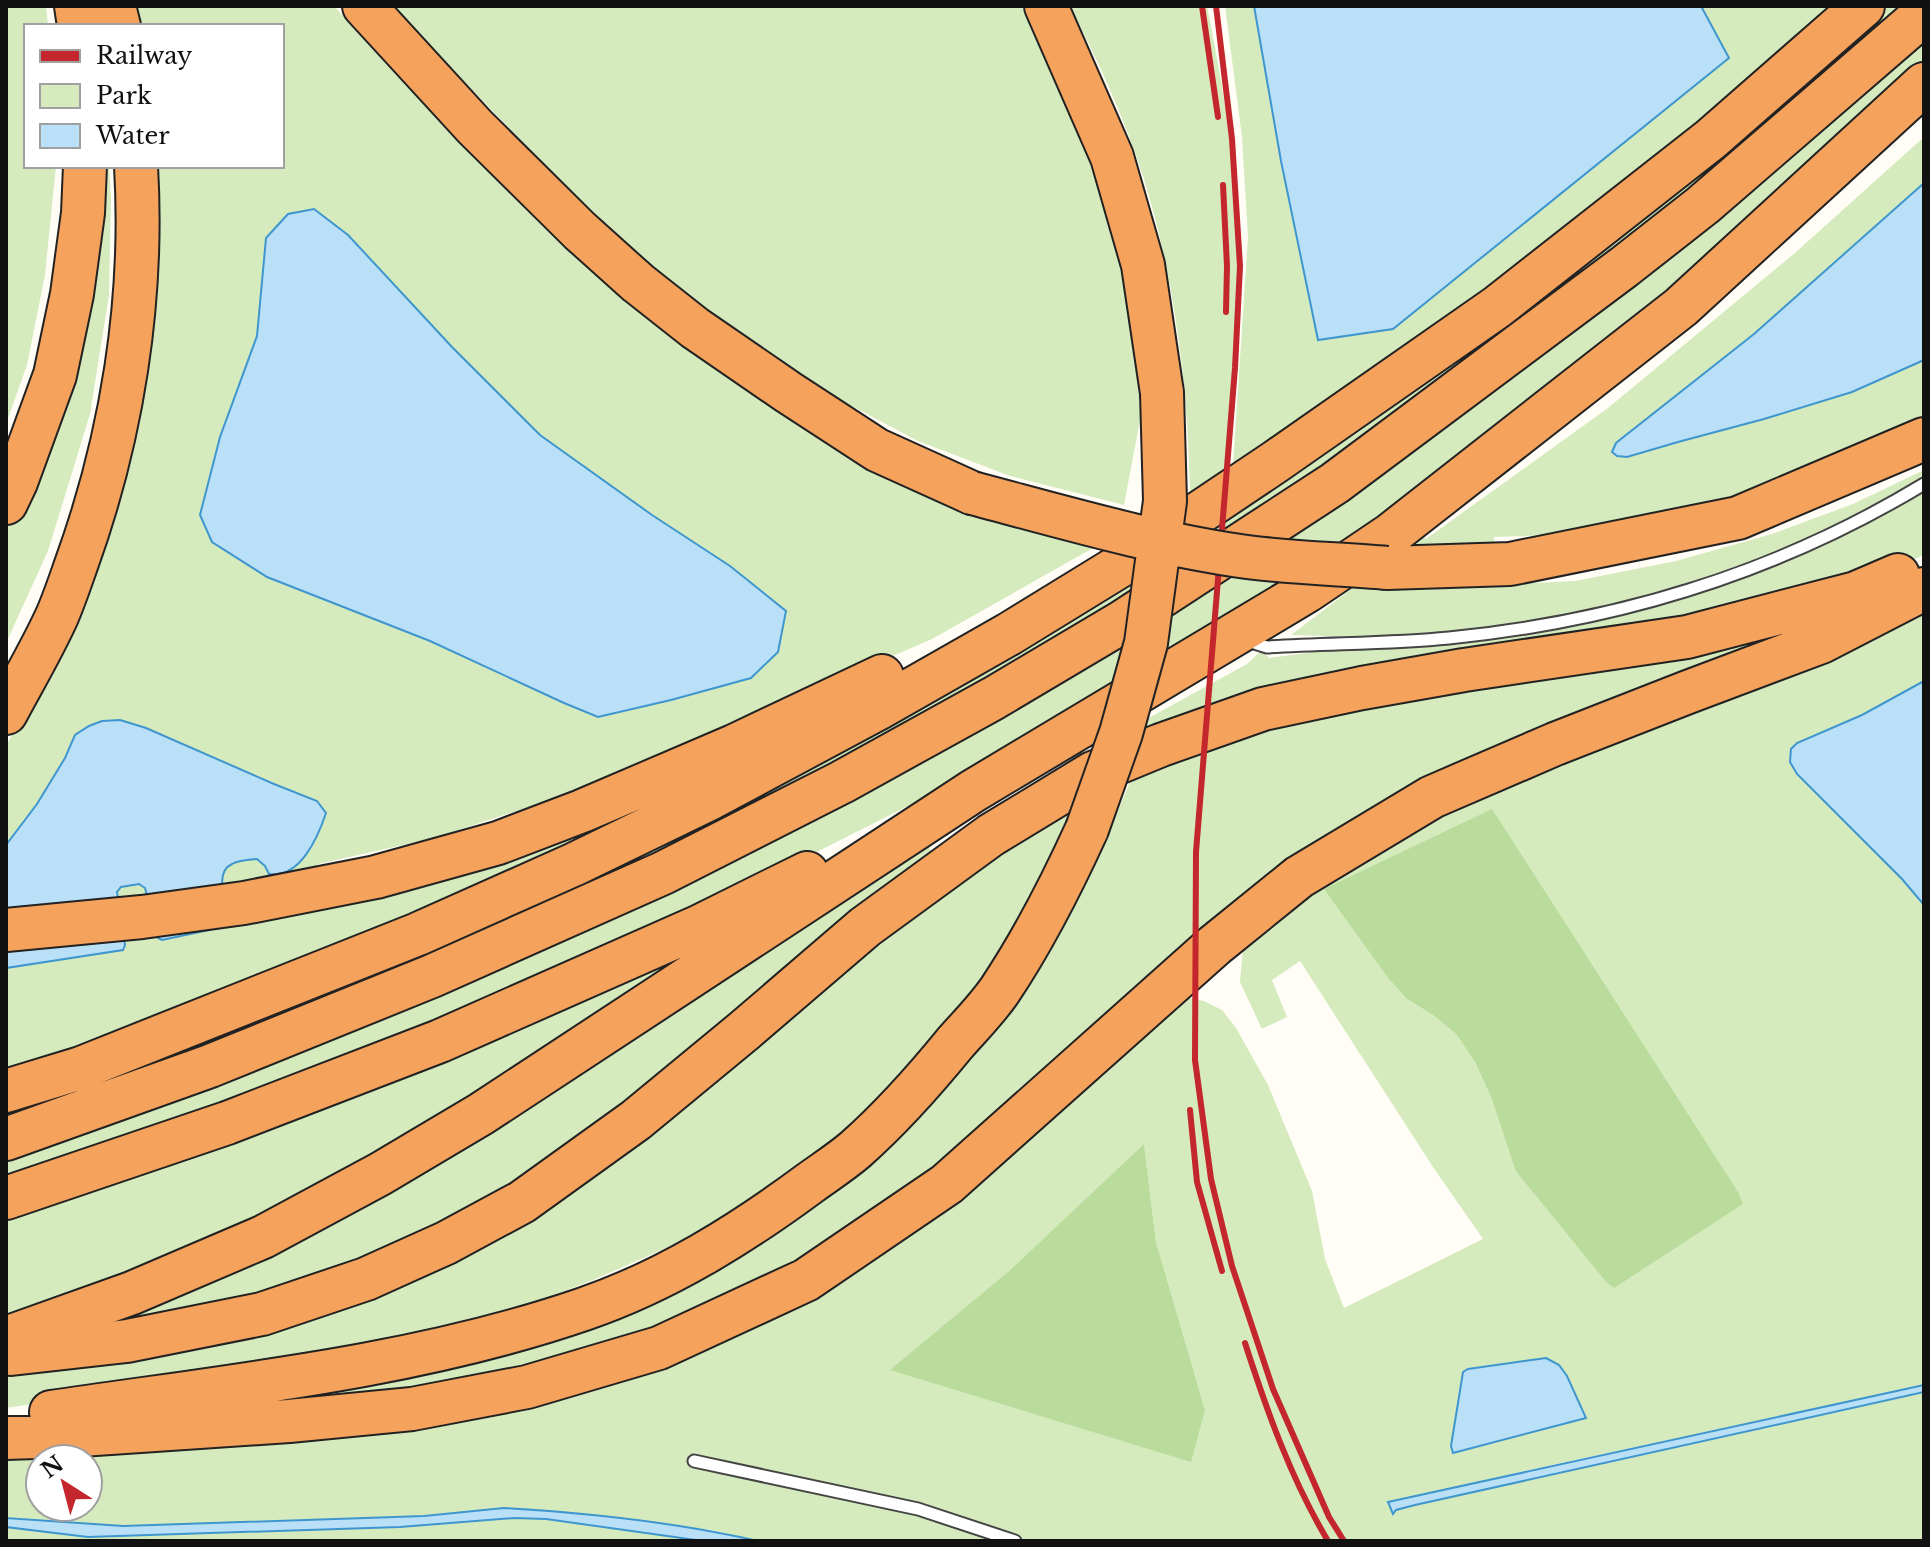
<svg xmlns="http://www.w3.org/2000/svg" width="1930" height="1547" viewBox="0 0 1930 1547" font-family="'Libre Baskerville',serif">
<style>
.green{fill:#d5ebbd;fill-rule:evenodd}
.forest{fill:#b9dc9c}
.water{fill:#b9e0f7;stroke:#3f96cf;stroke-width:2}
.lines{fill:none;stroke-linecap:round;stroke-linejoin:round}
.service-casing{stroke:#444;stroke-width:15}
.motorway-casing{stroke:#222;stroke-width:46}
.service{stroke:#fff;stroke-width:11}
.motorway{stroke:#f5a25d;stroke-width:42}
.rail{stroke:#c4262e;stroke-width:6}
.motorway-bridge-casing{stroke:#222;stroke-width:46;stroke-linecap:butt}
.motorway-bridge{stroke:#f5a25d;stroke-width:42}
</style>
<rect width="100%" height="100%" fill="#fffdf5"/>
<path class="green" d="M6 6H46L48 26H26V166H56L45 275 27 365 6 424Z
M125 6H334L381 57 561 236 669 329 1109 539 932 639 592 786 434 838 318 864 285 910 735 763 552 852 313 958 66 1051 6 1070V746L46 671 149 166H282V26H130ZM314 209 348 235 452 347 540 435 652 515 730 566 786 610 751 678 671 700 598 717 564 703 430 641 267 577 201 515 220 437 257 336 266 238Z
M391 6H1021L1034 26 1114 212 1143 404 1124 505 1010 476 918 441 799 378 680 293 596 218Z
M1069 6H1207C1220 71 1232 139 1236 206 1240 294 1233 381 1226 469L1190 492C1188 387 1175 280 1144 179 1125 120 1099 61 1069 6Z
M1225 6H1837L1487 297 1233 465 1248 237 1242 137Z
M1884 6H1903L1682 198 1372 435 1090 620 945 705 643 864 335 1000 6 1120V1099L936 686 1865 23Z
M1924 32V60L1695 270 1444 467 1364 527 1267 594 1071 718 902 809 757 882 539 983 6 1191V1156L951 743Z
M1924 137V183L1754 334 1616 443 1627 457 1852 392 1924 360V423L1892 439 1692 513 1590 534 1494 537 1497 585 1575 581 1676 561 1772 534 1853 504 1924 470V476C1897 494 1869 511 1840 525 1709 591 1534 633 1388 636 1356 637 1323 636 1291 635L1422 535 1426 539 1608 408 1796 252Z
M93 166H109L111 199 109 295 90 414 48 551 6 643V524L10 516Z
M1924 493V555L1870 579 1576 648 1084 773 576 1158 332 1282 6 1343V1220L160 1168 735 931 853 891 928 846 932 852 1083 754 1247 664 1261 651 1269 658 1331 650 1447 645 1567 628 1622 616 1737 581 1843 536Z
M1924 609V681L1862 715 1797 774 1902 879 1924 905V1385L1519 1472 1389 1503 1394 1513 1396 1510 1415 1505 1924 1392V1541H758L712 1530 504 1508 424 1516 123 1526 6 1518V1458L293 1438 763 1323 1173 995 1204 1001 1222 1010 1236 1028 1268 1085 1312 1191 1325 1259 1344 1308 1483 1239 1433 1167 1300 961 1272 980 1287 1017 1262 1029 1240 982 1244 938 1408 830 1528 771ZM1325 889 1743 1204 1515 1171 1491 1097 1475 1062 1456 1034 1433 1015 1407 999 1388 978ZM1144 1145 1156 1242 1205 1410 891 1370 1009 1271ZM40 1459H88V1507H40Z
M1799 629 1484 765 1015 1112 783 1281 537 1378 162 1420 739 1248 1067 908 1107 837 1132 777 1228 740 1297 720Z
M1071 807 1066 835 994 963 928 1048 869 1108 801 1165 734 1210 673 1245 593 1280 512 1311 426 1334 150 1387 6 1408V1368L368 1294 912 912Z
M514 1518 546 1519 703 1541H6V1527L88 1537 400 1527Z"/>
<path class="forest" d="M1492 809 1738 1192 1743 1204 1614 1288 1607 1283 1515 1170 1491 1097 1475 1062 1456 1034 1433 1015 1407 999 1388 978 1324 889Z
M1144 1144 1156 1242 1205 1410 1191 1462 890 1370 1009 1271Z"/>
<path class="water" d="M1254 6H1701L1729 58 1393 329 1318 340 1281 161Z
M1924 183V360L1852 392 1764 419 1678 442 1627 457 1617 456 1612 452 1616 443 1754 334Z
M314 209 348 235 452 347 540 435 652 515 730 566 786 611 778 652 751 678 671 700 598 717 564 703 430 641 267 577 212 542 200 515 220 437 257 336 266 238 288 214Z
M1924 681V905L1902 879 1797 774 1790 762 1791 749 1797 743 1862 715Z
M120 720 146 728 274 784 317 801 326 813C318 837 300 879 269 874L265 866 257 859C249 860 239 860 232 864 212 873 228 906 232 923L228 926 162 940 158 938 145 888 139 884 121 887 117 892 125 945 123 950 6 968V845L37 804 65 758 75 735 89 726 102 721Z
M1546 1358 1559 1365 1567 1376 1586 1418 1453 1453 1451 1446 1463 1372 1468 1369Z
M1924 1385V1392L1415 1505 1396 1510 1393 1514 1388 1502Z
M504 1508C590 1513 675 1522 758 1541H703L546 1519 514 1518 400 1527 88 1537 6 1527V1518L123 1526 424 1516Z"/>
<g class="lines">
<defs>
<path id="service" d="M1248 641 1267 647C1328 643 1389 644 1449 638 1620 621 1777 573 1924 484
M694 1461 918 1509 1015 1541"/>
<path id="motorway" d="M76 6 79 26
M114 6 119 26
M364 6 475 127 580 231 638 283 695 328 788 392 877 450 972 493
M1046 6 1112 157 1143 265 1162 393
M6 503 16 482 55 375 72 294 83 213 85 166
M1387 568 1510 564 1738 518 1924 439
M6 713C23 681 42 649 57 616 64 600 70 582 76 565 122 438 144 301 136 166
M6 930 142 917 244 903 376 877 498 843 582 811 734 746 882 676
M6 1091 81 1068 418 934 575 864 711 798 879 708 1009 634 1123 564 1275 462 1497 307 1711 139 1863 6
M6 1139 210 1066 432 976 663 873 842 782 994 698 1122 622 1335 483 1624 267 1703 205 1924 14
M6 1198 227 1123 440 1041 698 927 807 873
M6 1338 132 1293 263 1237 380 1174 481 1114 973 791 1307 591 1390 535 1681 307 1924 84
M11 1354 127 1341 262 1314 366 1279 446 1243 522 1202 636 1120 745 1030 865 927 991 835 1093 773 1161 745 1263 709 1362 688 1464 670 1687 637 1856 593 1898 575
M51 1412C228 1386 416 1367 584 1309 666 1281 741 1234 810 1183 825 1172 841 1162 856 1149 892 1117 924 1081 955 1043 970 1026 987 1009 1000 990 1034 939 1062 884 1087 829
M6 1438 66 1436 289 1421 412 1409 527 1387 659 1348 806 1280 947 1184 1215 945 1299 877 1432 797 1555 744 1688 692 1821 642 1924 589"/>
</defs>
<use href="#service" class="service-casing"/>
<use href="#motorway" class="motorway-casing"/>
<use href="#service" class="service"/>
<use href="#motorway" class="motorway"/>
<path class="rail" d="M1202 6 1218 117
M1216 6 1232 139 1240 266 1235 368 1196 852 1195 1060 1211 1179 1232 1266 1273 1389 1329 1517 1344 1541
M1223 185 1227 266 1226 312
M1190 1110 1197 1182 1222 1271
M1245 1343C1267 1411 1291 1479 1328 1541"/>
<defs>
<path id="motorway-bridge" d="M972 493C1063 517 1154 544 1247 557 1293 563 1341 564 1387 568
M1087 829 1121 733 1146 643 1165 501 1162 393"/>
</defs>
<use href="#motorway-bridge" class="motorway-bridge-casing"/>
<use href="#motorway-bridge" class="motorway-bridge"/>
</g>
<rect width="1930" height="1547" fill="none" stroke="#111111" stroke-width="16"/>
<rect x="24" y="24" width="260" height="144" fill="#ffffff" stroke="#a0a0a0" stroke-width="2"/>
<rect x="40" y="50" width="40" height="12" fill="#c4262e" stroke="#a0a0a0" stroke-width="2"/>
<text x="96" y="64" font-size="24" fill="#111111">Railway</text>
<rect x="40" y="84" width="40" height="24" fill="#d5ebbd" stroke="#a0a0a0" stroke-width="2"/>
<text x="96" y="104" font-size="24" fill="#111111">Park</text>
<rect x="40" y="124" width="40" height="24" fill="#b9e0f7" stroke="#a0a0a0" stroke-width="2"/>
<text x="96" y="144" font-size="24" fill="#111111">Water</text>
<g transform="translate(64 1483) rotate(324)"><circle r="38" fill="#ffffff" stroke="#a0a0a0" stroke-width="2"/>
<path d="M0-6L14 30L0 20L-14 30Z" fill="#c4262e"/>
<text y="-12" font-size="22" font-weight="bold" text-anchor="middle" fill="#111111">N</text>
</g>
</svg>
